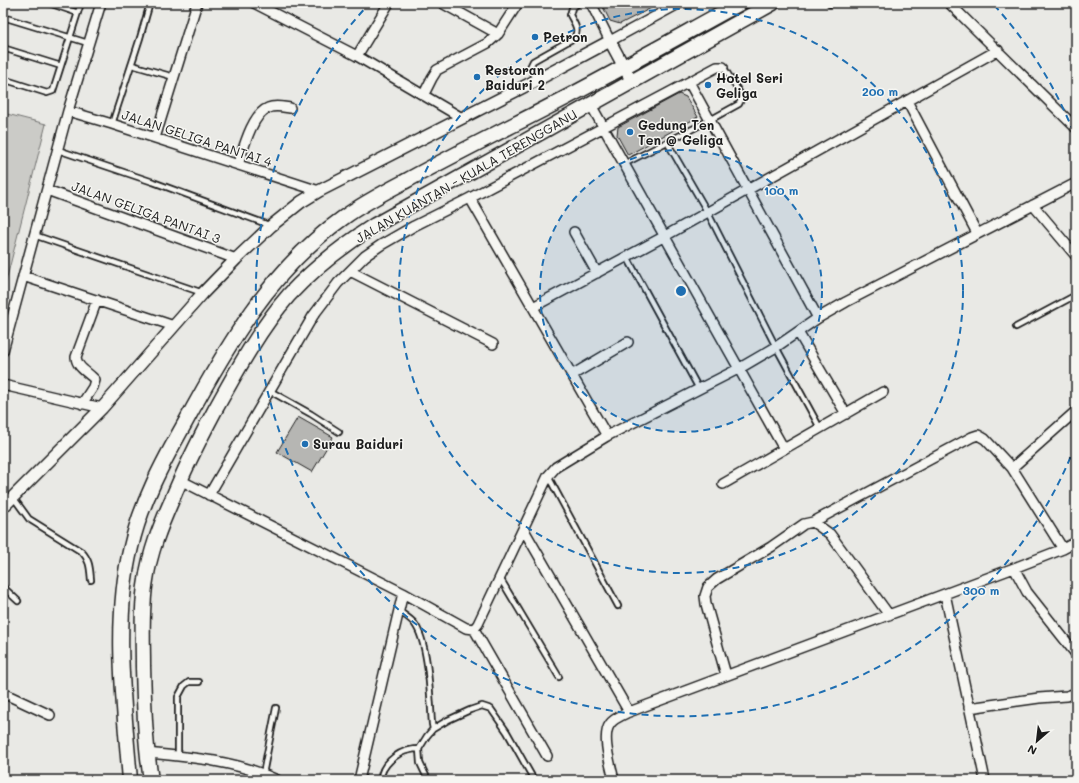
<svg xmlns="http://www.w3.org/2000/svg" width="1079" height="783" viewBox="0 0 1079 783" font-family="Mali,sans-serif">
<style>
.green{fill:#cbcbc7;stroke:#747472}
.building{fill:#b6b6b3;stroke:#1c1c1c}
.lines{fill:none;stroke-linecap:round;stroke-linejoin:round}
.service-casing{stroke:#1c1c1c;stroke-width:8}
.minor-casing{stroke:#1c1c1c;stroke-width:12}
.tertiary-casing{stroke:#1c1c1c;stroke-width:14}
.trunk-casing{stroke:#1c1c1c;stroke-width:17}
.service{stroke:#f6f6f2;stroke-width:4.5}
.minor{stroke:#f6f6f2;stroke-width:9}
.tertiary{stroke:#f6f6f2;stroke-width:11}
.trunk{stroke:#f6f6f2;stroke-width:14}
.ring{fill:none;stroke:#1f6fb2;stroke-width:2;stroke-dasharray:7 5}
.poi-dot{fill:#1f6fb2;stroke:#f6f6f2;stroke-width:1.5}
.labels{text-anchor:middle;stroke-width:3;stroke-linejoin:round;paint-order:stroke}
.poi-label{font-size:13px;font-weight:bold;fill:#1c1c1c;stroke:#f6f6f2;text-anchor:start}
.street-label{font-size:13px;fill:#1c1c1c;stroke:#f6f6f2}
.centre{fill:#1f6fb2;stroke:#f6f6f2;stroke-width:2}
.ring-label{font-size:12px;text-anchor:middle;font-weight:bold;fill:#1f6fb2;stroke:#f6f6f2;stroke-width:3;stroke-linejoin:round;paint-order:stroke}
</style>
<rect width="100%" height="100%" fill="#e9e9e5"/>
<filter id="ink" filterUnits="userSpaceOnUse"><feTurbulence type="fractalNoise" baseFrequency=".025" numOctaves="2"/><feDisplacementMap in="SourceGraphic" scale="8" xChannelSelector="R" yChannelSelector="G"/><feConvolveMatrix kernelMatrix="1 2 1 2 8 2 1 2 1" color-interpolation-filters="sRGB"/></filter>
<g filter="url(#ink)">
<path class="green" d="M3 113 46 124 3 293Z"/>
<path class="building" d="M601 3H661L620 24 610 21Z
M679 94 686 97 698 117 628 155 617 135 618 127Z
M298 417 333 437 312 472 277 452Z"/>
<g class="lines">
<defs>
<path id="service" d="M49 3 78 13
M830 4 831 3
M3 17 88 43
M3 48 61 66
M132 65 174 77
M3 79 47 93 53 91 81 3
M537 80 530 67 533 61 574 38C580 30 574 23 570 15L572 8 579 3
M112 124 140 38 150 3
M667 142 708 213 776 347 820 428
M58 150 153 182 269 225
M624 164 710 120 739 104 741 100V95L726 71 723 67
M34 235 203 293
M627 257 699 389
M1016 327 1076 295
M270 391 311 414 339 432
M548 476 618 606
M13 497 29 519 82 552C90 560 90 570 91 580
M500 578 559 677
M3 587 18 601
M399 611C404 615 410 618 414 623 429 642 430 698 432 724L433 729
M178 756V697L184 686 189 682H199
M263 774 276 708
M381 780C380 766 397 752 410 750 413 749 416 749 419 749
M428 780 420 763 419 749 427 736 433 729 448 720 470 710 482 706 491 709 507 732 534 780"/>
<path id="minor" d="M254 3 357 56 462 118
M442 3 498 34
M591 3 610 41 680 3
M949 3 1076 128
M357 56 389 3
M689 82 818 318
M424 94 432 78 437 70 488 43 498 34 518 3
M907 101 977 233
M591 105 784 449
M68 111 112 124 319 191
M155 138 197 3
M238 165C243 150 252 114 268 108 275 105 283 107 290 108
M47 190 236 259
M470 198 607 436
M1033 205 1076 256
M574 232 597 273
M350 271 493 344
M23 276 174 326
M533 307 665 236 998 50
M798 332 846 414
M3 351 68 111 101 3
M572 375 628 342
M3 385 102 408
M82 404 93 387 95 380C88 372 77 368 76 357L97 300
M1012 468 1076 411
M180 480 403 593 466 628 474 629 478 624 548 476 556 467 607 436 740 368 776 347 818 318 846 302 1076 183
M723 484 883 392
M209 495 313 316 338 283 365 256 381 245 414 226 470 198 689 82 717 67H723
M813 522 972 437 978 435 985 439 1012 468 1063 549
M524 530 629 712
M1014 568 1027 592 1076 654
M945 594 985 780
M474 629 547 756
M726 675 706 604 705 596 708 587 717 579 771 547 804 524 813 522 830 534 889 615
M3 693 50 715
M969 708 1039 698 1067 696 1076 693
M147 753C191 757 237 761 277 780
M359 780 403 593
M614 780C611 766 601 736 610 724 614 718 623 715 629 712L1014 568 1063 549 1076 542"/>
<path id="tertiary" d="M3 507 102 408 203 293 236 259 271 226 301 202 319 191 537 80 610 41 632 82"/>
<path id="trunk" d="M130 780C124 707 113 619 131 547 141 503 163 462 185 423 226 347 271 269 343 218 362 204 383 193 404 182 440 162 478 143 515 124 591 86 665 44 740 3
M151 780C145 742 144 704 143 666 143 638 141 608 146 580 150 552 160 527 171 502 184 470 199 440 215 410 236 372 260 328 289 295 314 268 344 245 375 225L773 3"/>
</defs>
<use href="#service" class="service-casing"/>
<use href="#minor" class="minor-casing"/>
<use href="#tertiary" class="tertiary-casing"/>
<use href="#trunk" class="trunk-casing"/>
<use href="#service" class="service"/>
<use href="#minor" class="minor"/>
<use href="#tertiary" class="tertiary"/>
<use href="#trunk" class="trunk"/>
</g>
</g>
<circle cx="681" cy="291" r="141" fill="#1f6fb2" fill-opacity=".12"/>
<g class="ring">
<circle cx="681" cy="291" r="141"/>
<circle cx="681" cy="291" r="282"/>
<path d="M1075 446A424 424 0 1 1 368 5M994 5A424 424 0 0 1 1075 136"/>
</g>
<g class="poi-dot">
<circle cx="535" cy="37" r="4"/>
<circle cx="477" cy="77" r="4"/>
<circle cx="708" cy="85" r="4"/>
<circle cx="630" cy="132" r="4"/>
<circle cx="305" cy="444" r="4"/>
</g>
<g class="labels">
<g class="poi-label">
<text x="543" y="42">Petron</text>
<text x="485" y="75">Restoran<tspan x="485" dy="15">Baiduri 2</tspan></text>
<text x="716" y="83">Hotel Seri<tspan x="716" dy="15">Geliga</tspan></text>
<text x="638" y="130">Gedung Ten<tspan x="638" dy="15">Ten @ Geliga</tspan></text>
<text x="313" y="449">Surau Baiduri</text>
</g>
<g class="street-label">
<text transform="translate(197 138) rotate(18)" y="5">JALAN GELIGA PANTAI 4</text>
<text transform="translate(466 176) rotate(-30)" y="5">JALAN KUANTAN - KUALA TERENGGANU</text>
<text transform="translate(146 212) rotate(20)" y="5">JALAN GELIGA PANTAI 3</text>
</g>
</g>
<circle cx="681" cy="291" r="6" class="centre"/>
<g class="ring-label">
<text x="880" y="96">200 m</text>
<text x="781" y="195">100 m</text>
<text x="981" y="595">300 m</text>
</g>
<rect width="1079" height="783" fill="none" stroke="#f6f6f2" stroke-width="16"/>
<rect x="8" y="8" width="1063" height="767" fill="none" stroke="#1c1c1c" stroke-width="1.5" filter="url(#ink)"/>
<g transform="translate(1037 741) rotate(208)" stroke="#f6f6f2" stroke-width="3" paint-order="stroke">
<path d="M0-3L7 15L0 10L-7 15Z" fill="#1c1c1c"/>
<text y="-6" font-size="11" font-weight="bold" text-anchor="middle" fill="#1c1c1c">N</text>
</g>
</svg>
